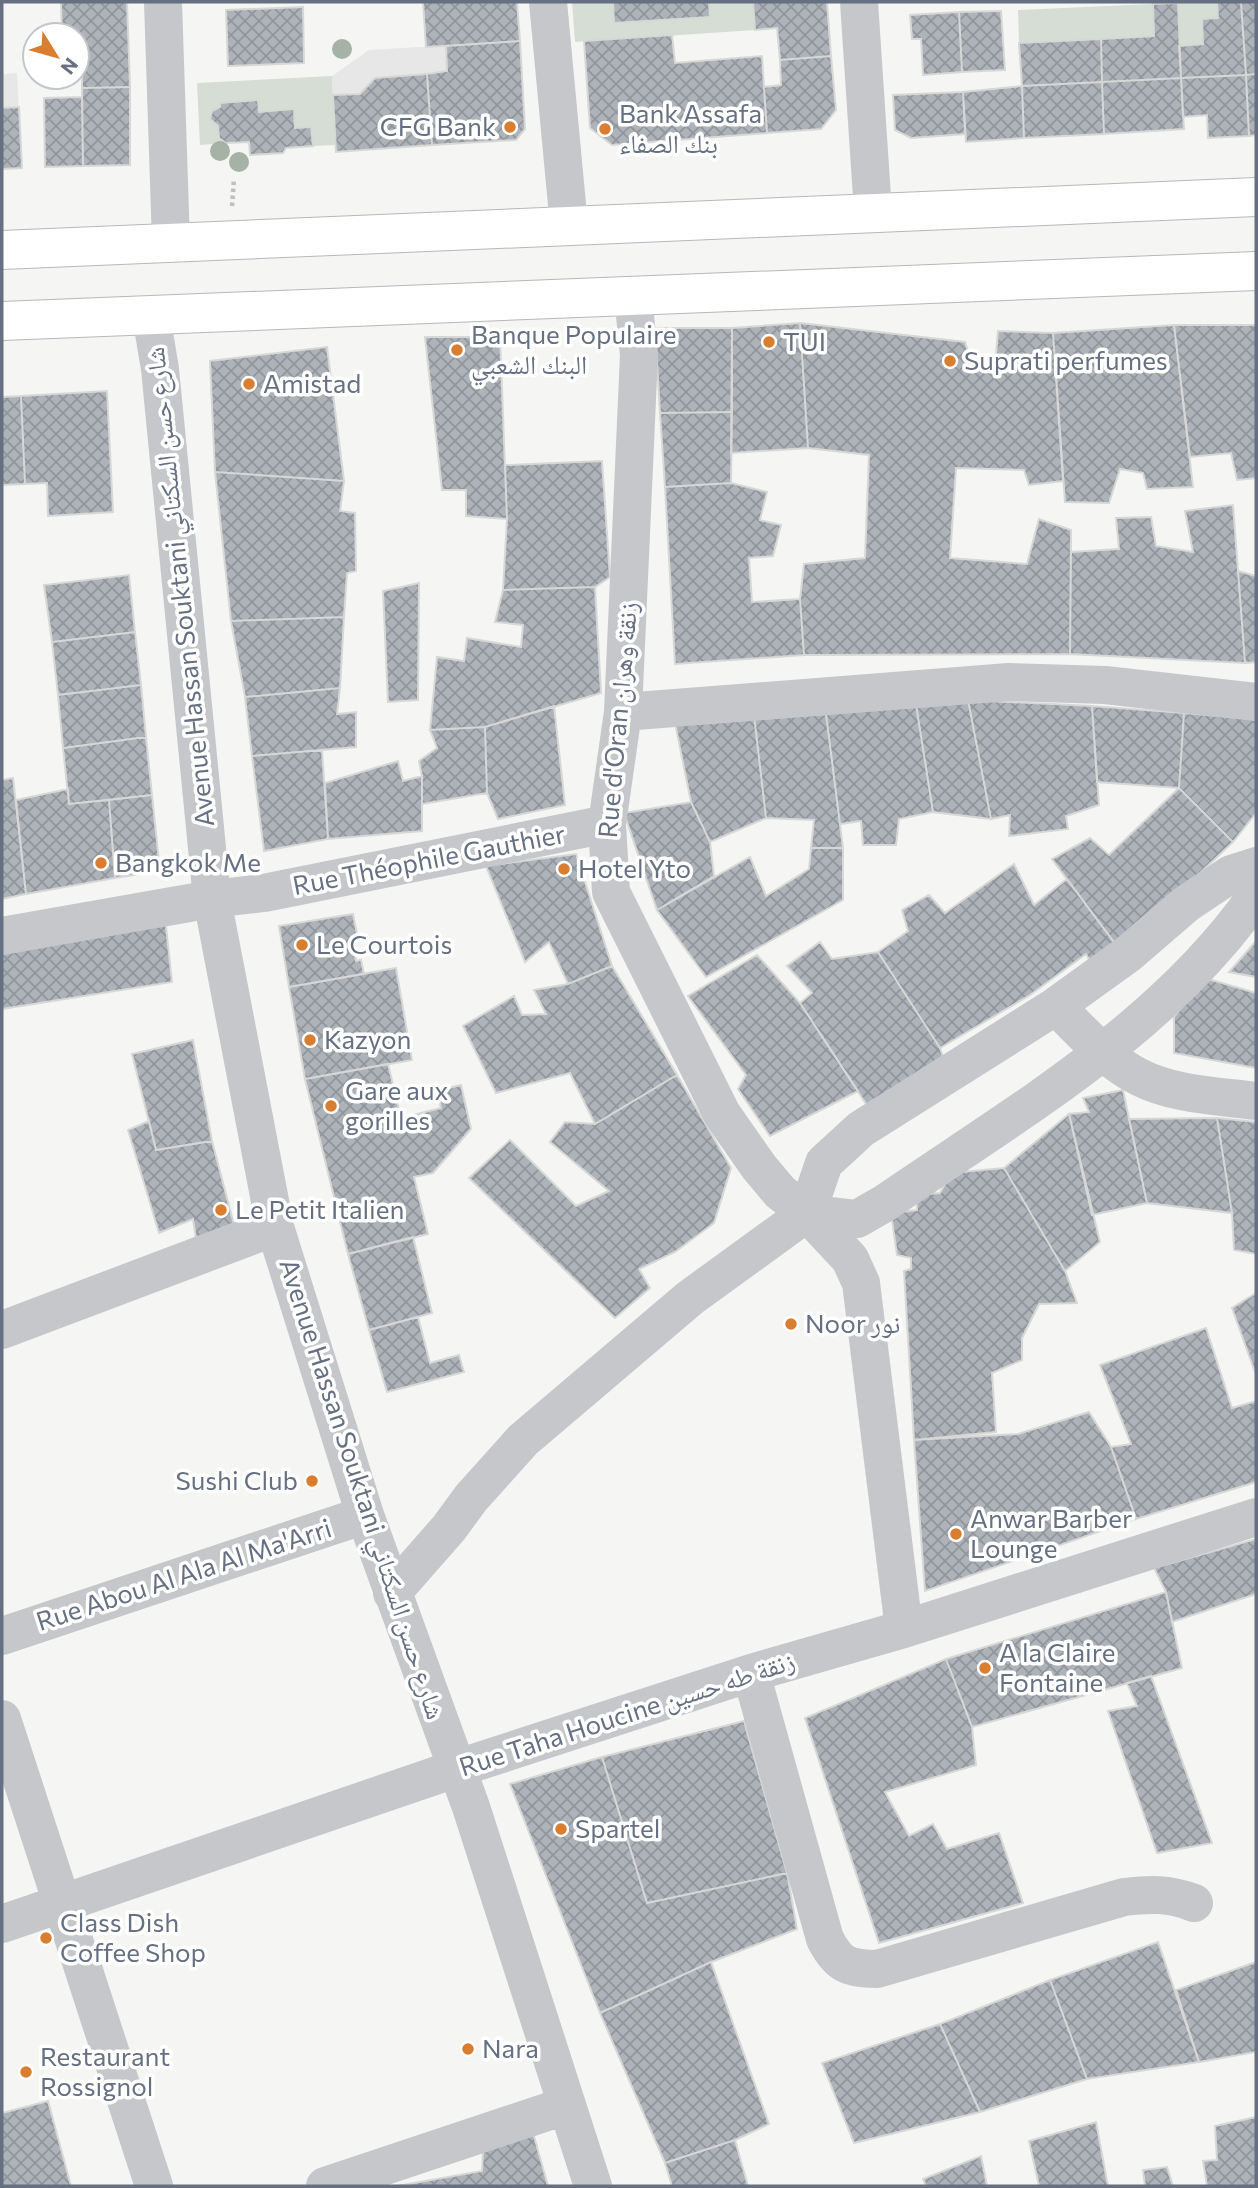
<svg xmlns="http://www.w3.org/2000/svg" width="1258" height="2188" viewBox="0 0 1258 2188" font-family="Commissioner,'Noto Naskh Arabic',sans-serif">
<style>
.built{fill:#e6e7e6}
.garden{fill:#d6ddd4}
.building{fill:url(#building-cross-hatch);stroke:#d7d8d6;stroke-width:2}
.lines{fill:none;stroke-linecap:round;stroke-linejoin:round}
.major-casing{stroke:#b5b8bc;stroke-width:40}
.path{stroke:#bebfc2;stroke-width:4.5;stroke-dasharray:3.5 3.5;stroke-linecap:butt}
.minor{stroke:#c5c7cb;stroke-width:38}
.major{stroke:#fff;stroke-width:38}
.tree{fill:#a6b2a5}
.poi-dot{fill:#d97e30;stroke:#fff;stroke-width:2.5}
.labels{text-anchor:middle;stroke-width:7;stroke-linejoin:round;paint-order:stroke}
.poi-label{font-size:26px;fill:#677082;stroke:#fff;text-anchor:start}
.street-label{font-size:26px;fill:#677082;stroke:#fff}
</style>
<defs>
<pattern id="building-cross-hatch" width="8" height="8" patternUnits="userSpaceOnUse" patternTransform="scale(1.75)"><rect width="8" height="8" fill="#aeb2b9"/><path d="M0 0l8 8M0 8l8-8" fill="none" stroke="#91959c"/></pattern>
</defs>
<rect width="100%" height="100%" fill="#f5f6f3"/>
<path class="built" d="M520 41 525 129 516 140 336 152 332 76 369 50Z
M17 73 22 168 2 169V74Z"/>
<path class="garden" d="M572 2H613L615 23 710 17 709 2H753L755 30 575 42Z
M1217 2 1218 18 1202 19 1203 44 1179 46 1178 3Z
M1153 4 1154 36 1019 43 1018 10Z
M332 76 335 145 313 146 311 127 295 128 293 109 259 112 257 100 220 104V107L212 111 210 119 218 126 220 138 226 143 200 145 197 83Z"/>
<path class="building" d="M61 2H127L130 87 82 88V75H77V35H62Z
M423 2H517L520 41 426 47Z
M613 2H709L710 17 614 23Z
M753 2H827L831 56 780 60 777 28 755 30Z
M1217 2H1241L1246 75 1181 78 1179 46 1203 44 1202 19 1218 18Z
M1241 2H1256V74L1246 75Z
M1178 3 1181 78 1102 82 1101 39 1154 36 1153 4Z
M303 7 304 63 228 66 226 10Z
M1001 11 1005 70 962 72 959 12Z
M959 12 962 72 923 75 921 39H912L910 15Z
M672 35 675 63 762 56 767 133 612 145 590 128 584 41Z
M1101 39 1102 82 1022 86 1019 43Z
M520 41 525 129 516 140 432 145 427 74 447 71 446 46Z
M831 56 836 110 821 129 767 133 764 87 781 85 780 60Z
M427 74 432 145 336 152 333 95 360 94 375 78Z
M1256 74V135L1249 136 1246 75Z
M1246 75 1249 136 1208 138 1207 115 1183 117 1181 78Z
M1181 78 1184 129 1104 134 1102 82Z
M1102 82 1104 134 1024 138 1022 86Z
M1022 86 1024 138 966 142 963 92Z
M130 87V165L83 166 82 88Z
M963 92 965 134 911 138 895 130 893 95Z
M82 97 83 166 45 167 44 98Z
M258 100 259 112 294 109 295 128 311 127 313 146 286 148 283 153 250 155 249 142 226 143 219 138 218 126 210 119 212 111 220 107V103Z
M19 107 22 168 2 169V108Z
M800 323 808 448 731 453 732 328Z
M800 323 965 342 972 363 995 367 998 331 1053 333 1063 481 1029 485 1024 470 956 468 950 558 1027 564 1039 519 1071 530 1070 654 804 655 800 599 804 564 865 558 869 455 808 448Z
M1174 325H1256V478L1237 480 1231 453 1190 457Z
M1174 325 1193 487 1147 489 1143 473 1120 469 1109 503 1065 502 1053 333Z
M655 328H732V412L660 413Z
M425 337H500L507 519 466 516V490H442Z
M327 347 344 481 215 472 210 361Z
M107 391 113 512 48 516 47 483 25 484 21 396Z
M21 396 25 484 2 485V397Z
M732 412 731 483 665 487 660 413Z
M602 461 610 577 595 587 503 590 507 519 505 465Z
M215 472 344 481 340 511 355 513 356 571 347 573 344 617 231 621Z
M731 483 767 492 760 520 781 525 773 556 749 558 752 602 800 599 804 655 675 664 665 487Z
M1233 505 1245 663 1070 654 1071 552 1119 549 1116 518 1151 517 1156 546 1193 552 1185 511Z
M1238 571 1256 576V662L1245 663Z
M129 575 135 632 52 642 44 585Z
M419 583 418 700 388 702 383 591Z
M595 587 601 693 485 727 430 730 437 657 464 661 467 638 521 647 523 625 495 622 503 590Z
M344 617 340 688 245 697 231 621Z
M135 632 141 685 58 695 52 642Z
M141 685 146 737 63 748 58 695Z
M340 688 337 714 356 712V747L252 756 245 697Z
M915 698 933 812 899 819 896 845H863L861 821 840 824 826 714Z
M915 698 968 700 991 819 933 812Z
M968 700 1092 706 1099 805 1066 816 1068 829 1009 836 1010 815 991 819Z
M554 706 565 805 498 819 487 793 485 727Z
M1092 706 1184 713 1179 788 1097 782Z
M1184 713 1256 719V813L1233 842 1179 788Z
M826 714 843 848H811L814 820 766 818 754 715Z
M754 715 766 818 710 842 691 802 675 723Z
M485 727 487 793 422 804V776L419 761 437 748 430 730Z
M146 737 152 795 69 804 63 748Z
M322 750 328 839 264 851 252 756Z
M398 761 403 781 422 776V831L328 839 325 783Z
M13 778 26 894 2 899V780Z
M1179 788 1233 842 1119 949 1052 859 1090 838 1109 855Z
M68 789 69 804 109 800 115 878 26 894 16 800Z
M152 795 160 871 115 878 109 800Z
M691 802 710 842 714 876 657 910 624 813Z
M811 848H843V900L706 977 657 910 750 857 766 896 809 869Z
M576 854 612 966 568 984 549 942 525 962 486 866Z
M1014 864 1034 905 1067 879 1119 949 1096 972 1086 954 1030 995 940 1048 878 952 908 931 902 910 929 895 945 913Z
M353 914 358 939 352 940 356 961 361 960 364 974 289 987 279 926Z
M165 917 172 982 2 1009V948Z
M1256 941V977L1229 972Z
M820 942 832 959 878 952 940 1048 946 1065 870 1110 800 1003 812 993 787 966Z
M757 955 800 1003 858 1091 770 1136 738 1089 746 1075 688 996Z
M612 966 677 1075 595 1124 570 1073 496 1093 463 1026 514 996 522 1015 546 1014 534 990 568 984Z
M396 968 412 1060 305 1079 289 987Z
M1205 978 1256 993V1068L1174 1053V1017Z
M193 1040 212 1141 156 1150 132 1054Z
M388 1064 401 1118 441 1108 437 1091 461 1085 471 1129 433 1173 414 1177 428 1234 348 1254 305 1079Z
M677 1075 731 1168 714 1223 675 1252 639 1269 650 1288 615 1318 469 1178 510 1140 576 1206 609 1191 550 1142 565 1122 595 1124Z
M1123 1090 1147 1203 1092 1215 1069 1114 1089 1112 1083 1098Z
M1069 1114 1100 1242 1065 1271 1004 1168Z
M1217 1118 1232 1213 1147 1203 1129 1119Z
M1217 1118 1256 1122V1254L1234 1250 1232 1213Z
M149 1121 156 1150 212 1141 234 1225 196 1239 193 1219 159 1233 128 1130Z
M1004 1168 1065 1271 1077 1303 1039 1304 1022 1338V1360L992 1373 996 1432 914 1440 904 1271 911 1269V1258L897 1255 891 1213 917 1210 916 1195 940 1193 951 1173Z
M413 1237 432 1313 369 1330 348 1254Z
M1256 1293V1375L1232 1308Z
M418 1317 430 1363 459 1355 464 1372 387 1392 369 1330Z
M1206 1328 1232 1408 1256 1401V1482L1136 1519 1111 1447 1131 1444 1100 1365Z
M1089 1412 1111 1447 1136 1519 925 1591 914 1440 1018 1434Z
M1256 1539V1594L1172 1622 1166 1592 1154 1568Z
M1166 1592 1182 1668 972 1727 946 1659Z
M946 1659 972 1727 976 1765 885 1792 909 1836 933 1824 947 1849 999 1833 1023 1903 879 1943 805 1718Z
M1151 1676 1212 1843 1157 1853 1108 1711 1137 1706 1127 1683Z
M744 1721 787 1873 647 1903 602 1757Z
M602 1757 647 1903 787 1873 797 1929 711 1962 600 2013 510 1784Z
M1158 1942 1199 2062 1087 2079 1050 1980Z
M711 1962 769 2124 735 2140 665 2163 600 2013Z
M1256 1962V2052L1199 2062 1176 1990Z
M1050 1980 1087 2079 980 2112 940 2024Z
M940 2024 980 2112 854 2143 822 2063Z
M48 2101 71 2186H2V2113Z
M1256 2117V2186H1207L1203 2161 1217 2160 1215 2126Z
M1096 2122 1108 2186H1039L1029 2141Z
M532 2129 548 2186H397L482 2171 483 2150Z
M735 2140 748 2186H672L665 2163Z
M981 2156 987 2186H926L923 2179Z
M1167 2167 1173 2186H1145L1143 2170Z"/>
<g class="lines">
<defs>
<path id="major" d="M2 250 1256 197
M2 321 1256 271"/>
</defs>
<use href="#major" class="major-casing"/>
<path class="path" d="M232 206 234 179"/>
<path class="minor" d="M163 2 171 243
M548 2 569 226
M859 2 873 212
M633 296 639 355 623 712 607 824 611 892 722 1114 759 1167 780 1192 807 1213 850 1259 861 1283 904 1629
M151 315 160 369 212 899 275 1227 365 1515 471 1807 593 2186
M623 712 1009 682 1105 685 1256 702
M2 936 212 899 264 893 607 824
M1056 1006C1081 1031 1107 1061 1139 1077 1174 1095 1218 1096 1256 1101
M807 1213 857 1219 885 1203C1016 1113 1163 1029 1256 896
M2 1330 275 1227
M392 1593 449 1528 471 1498 523 1440 690 1298 807 1213 824 1163 861 1129 1056 1006 1128 954 1186 904 1231 874 1256 866
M2 1636 365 1515
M751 1673 825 1939C839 1966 848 1968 877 1969L1124 1897C1150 1894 1169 1893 1194 1903
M2 1719 154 2186
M2 1924 455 1769 751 1673 904 1629 1256 1517
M325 2186 565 2106"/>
<use href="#major" class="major"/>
</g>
<g class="tree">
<circle cx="342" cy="49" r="10"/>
<circle cx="220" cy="151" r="10"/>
<circle cx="239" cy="162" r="10"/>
</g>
<g class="poi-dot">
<circle cx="510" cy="127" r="7"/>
<circle cx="605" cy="129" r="7"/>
<circle cx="769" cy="342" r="7"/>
<circle cx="457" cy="350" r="7"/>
<circle cx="950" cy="361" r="7"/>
<circle cx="249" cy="384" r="7"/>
<circle cx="101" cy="863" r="7"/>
<circle cx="564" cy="869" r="7"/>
<circle cx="302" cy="945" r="7"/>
<circle cx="310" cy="1040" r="7"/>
<circle cx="331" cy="1106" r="7"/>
<circle cx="221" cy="1210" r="7"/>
<circle cx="791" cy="1324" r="7"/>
<circle cx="312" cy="1481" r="7"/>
<circle cx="956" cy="1534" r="7"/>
<circle cx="985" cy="1668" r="7"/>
<circle cx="561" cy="1829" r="7"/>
<circle cx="46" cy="1938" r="7"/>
<circle cx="468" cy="2049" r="7"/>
<circle cx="26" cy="2072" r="7"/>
</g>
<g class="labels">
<g class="poi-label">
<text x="619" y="123">Bank Assafa<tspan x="619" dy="30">بنك الصفاء</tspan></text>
<text x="496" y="136" text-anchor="end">CFG Bank</text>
<text x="471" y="344">Banque Populaire<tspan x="471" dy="30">البنك الشعبي</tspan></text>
<text x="783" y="351">TUI</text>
<text x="964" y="370">Suprati perfumes</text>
<text x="263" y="393">Amistad</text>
<text x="115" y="872">Bangkok Me</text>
<text x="578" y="878">Hotel Yto</text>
<text x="316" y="954">Le Courtois</text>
<text x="324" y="1049">Kazyon</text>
<text x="345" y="1100">Gare aux<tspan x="345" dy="30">gorilles</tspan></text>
<text x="235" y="1219">Le Petit Italien</text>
<text x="805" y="1333">Noor نور</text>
<text x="298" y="1490" text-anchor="end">Sushi Club</text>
<text x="970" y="1528">Anwar Barber<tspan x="970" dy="30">Lounge</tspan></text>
<text x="999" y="1662">A la Claire<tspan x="999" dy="30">Fontaine</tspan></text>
<text x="575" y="1838">Spartel</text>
<text x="60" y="1932">Class Dish<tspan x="60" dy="30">Coffee Shop</tspan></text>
<text x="482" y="2058">Nara</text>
<text x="40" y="2066">Restaurant<tspan x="40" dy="30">Rossignol</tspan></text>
</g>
<g class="street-label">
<text transform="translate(180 587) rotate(-96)" y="9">Avenue Hassan Souktani شارع حسن السكتاني</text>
<text transform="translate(618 720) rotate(-85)" y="9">Rue d'Oran زنقة وهران</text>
<text transform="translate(429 860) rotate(-11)" y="9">Rue Théophile Gauthier</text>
<text transform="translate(362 1489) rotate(72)" y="9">Avenue Hassan Souktani شارع حسن السكتاني</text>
<text transform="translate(184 1575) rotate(-18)" y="9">Rue Abou Al Ala Al Ma'Arri</text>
<text transform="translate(627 1714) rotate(-18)" y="9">Rue Taha Houcine زنقة طه حسين</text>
</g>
</g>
<rect width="1258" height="2188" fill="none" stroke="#677082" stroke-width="7"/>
<g transform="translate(56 56) rotate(127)"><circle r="33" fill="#ffffff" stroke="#c2c6cd" stroke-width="2"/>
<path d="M0-5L12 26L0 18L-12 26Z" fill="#d97e30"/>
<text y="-10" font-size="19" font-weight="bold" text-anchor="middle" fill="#677082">N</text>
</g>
</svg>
